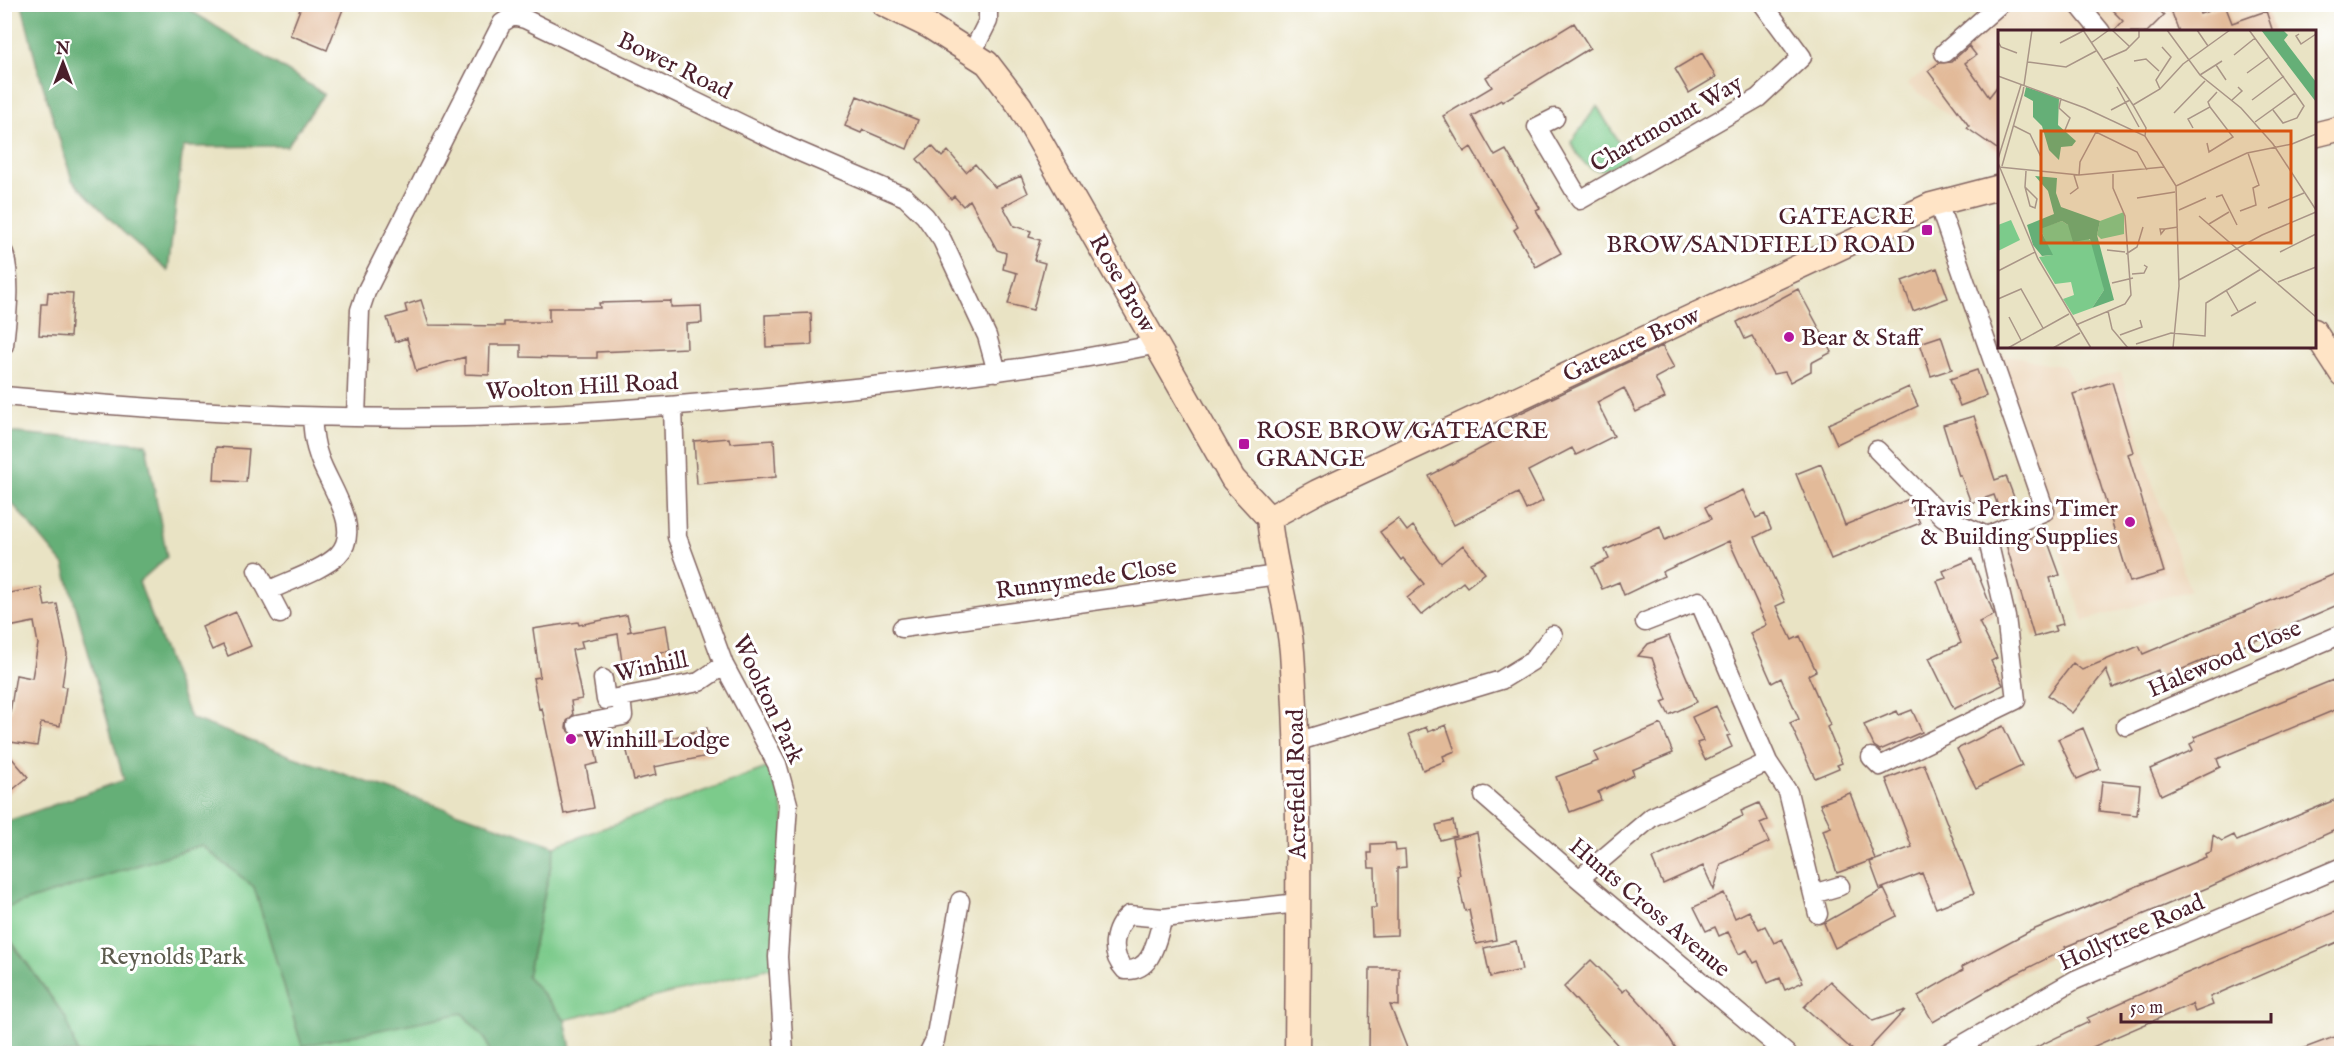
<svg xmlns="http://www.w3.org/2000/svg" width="2346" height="1058" viewBox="0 0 2346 1058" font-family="'IM FELL English',serif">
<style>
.built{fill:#edd7bb}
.green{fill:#7ccb8b;stroke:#63755b;stroke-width:1.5}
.forest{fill:#65af77;stroke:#586751;stroke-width:1.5}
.building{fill:#e2ba99}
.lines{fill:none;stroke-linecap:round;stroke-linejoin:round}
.street-casing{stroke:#826461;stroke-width:21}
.secondary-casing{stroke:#826461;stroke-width:27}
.street{stroke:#fff;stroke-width:18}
.secondary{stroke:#ffe4c6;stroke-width:24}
.poi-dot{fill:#b5179e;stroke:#fff;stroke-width:2}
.labels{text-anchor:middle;stroke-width:6;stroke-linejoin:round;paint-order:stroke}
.street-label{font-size:24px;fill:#4a1f2b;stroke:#fff}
.poi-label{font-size:24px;fill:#4a1f2b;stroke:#fff;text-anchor:start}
.park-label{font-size:24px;fill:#5c5b4d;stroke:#fff}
.inset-road{fill:none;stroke:#a99587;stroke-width:1.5}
.view{fill:#d8530f;fill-opacity:0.15;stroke:#d8530f;stroke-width:3}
.inset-edge{fill:none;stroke:#4a1f2b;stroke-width:3}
</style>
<rect width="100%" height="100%" fill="#fff"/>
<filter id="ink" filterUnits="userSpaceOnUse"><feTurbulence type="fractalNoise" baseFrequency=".0167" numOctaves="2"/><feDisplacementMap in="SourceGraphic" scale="12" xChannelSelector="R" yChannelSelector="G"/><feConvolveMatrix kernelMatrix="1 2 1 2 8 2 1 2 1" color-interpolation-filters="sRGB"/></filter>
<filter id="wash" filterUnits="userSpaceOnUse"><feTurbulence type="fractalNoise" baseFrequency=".008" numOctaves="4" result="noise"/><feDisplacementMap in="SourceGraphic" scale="24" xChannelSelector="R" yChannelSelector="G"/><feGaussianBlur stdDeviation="1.35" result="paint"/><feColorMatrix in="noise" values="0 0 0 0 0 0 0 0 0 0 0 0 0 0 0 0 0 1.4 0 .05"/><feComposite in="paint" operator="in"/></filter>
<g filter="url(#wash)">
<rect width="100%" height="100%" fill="#e9e3c4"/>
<path class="built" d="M2251 4 2265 6 2272 31 2000 32 1999 153 1907 84 2006 5Z
M2002 354 2065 367 2074 384 2121 372 2152 481 2190 590 2084 621 2051 529Z"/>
<path class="green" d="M1597 106 1628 158C1599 178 1586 174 1571 142Z
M777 764 786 835 778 966 565 1020 527 976 555 846Z
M201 845 254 887 302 1046 418 1016 462 1013 486 1040 490 1053H77L66 1018 5 932 4 908Z"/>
<path class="forest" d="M22 5H182L324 94 287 146 183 147 168 271 123 232 72 180 37 66Z
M5 432 146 444 167 557 139 582 190 718 291 756 555 846 527 976 565 1020 572 1053H490L486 1040 462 1013 302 1046 254 887 201 845 5 908V822L124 780 64 565 5 495Z
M4 932 66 1018 77 1053H5Z"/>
<g id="blocks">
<path class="building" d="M302 4H345L327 50 290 35Z
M2106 4H2153L2164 15 2147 32H2113L2123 21Z
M2186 4H2196L2200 14 2225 5 2232 23 2266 11 2273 32H2179L2171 10Z
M1574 23 1590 48 1502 102 1501 100 1472 116 1495 156 1506 150 1540 208 1536 210 1561 253 1536 267 1514 230 1518 227 1471 147 1464 152 1443 116 1492 87 1486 77Z
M1969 46 1976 55 1965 63 1989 97 2000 83V151L1967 128 1969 126 1928 71 1939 63 1951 62Z
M1702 53 1716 77 1689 93 1675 69Z
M857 96 918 120 907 149 863 130 861 133 845 126Z
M932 146 942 157 948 151 966 172 975 164 995 187 1021 176 1028 193 1003 206 1014 226 1031 231 1029 237 1040 240 1034 260 1045 263 1033 310 1008 304 1017 273 1003 269 1006 253 997 250 970 200 963 206 954 196 951 199 917 159Z
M1937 268 1948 298 1913 311 1902 281Z
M1798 289 1832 352 1811 363V371L1790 382 1785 372 1773 374 1752 336 1745 339 1737 322Z
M48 292 73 293 70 337 39 335 41 304H47Z
M421 300 429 325 504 326V322H549V308H600L599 303 671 301V307L701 306 702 323 686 324 687 348 597 352V358H561L521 357V345H490L489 375 465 374V357L416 371 407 338 395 342 387 318 407 312 405 305Z
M811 313 812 345 766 347 765 315Z
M1941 336 1952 369 1931 376 1920 343Z
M1662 346 1674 368 1655 378 1665 398 1636 412 1624 388 1597 402 1614 436 1576 455 1572 448 1528 471 1543 501 1526 510 1518 493 1454 525 1429 476 1518 429 1512 417Z
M1977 370 1986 396 1960 406 1950 379Z
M2112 382 2133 452 2128 454 2164 572 2130 582 2073 394Z
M1909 387 1918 406 1837 444 1828 424Z
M1974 416 1995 480 2006 476 2015 500 1998 506 1994 495 1971 503 1961 476H1959L1943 425Z
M729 438 730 443 774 440 776 477 697 484 694 441Z
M216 447 249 449 246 482 214 480Z
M1821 464 1845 525 1909 499 1920 523 1831 559 1796 474Z
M1743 490 1756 518 1765 514 1771 529 1755 537 1785 602 1776 606 1792 640 1800 636 1816 671 1808 675 1830 725 1827 727 1842 763 1837 765 1839 768 1815 778 1790 723 1799 719 1781 678 1772 683 1750 633 1767 625 1729 541 1662 572 1664 576 1624 595 1619 582 1602 589 1592 567 1609 559 1605 550 1660 526 1665 540 1711 519 1705 507Z
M1398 519 1407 531 1413 526 1441 563 1463 545 1485 573 1467 587 1463 582 1421 615 1407 598 1424 584 1403 558 1401 560 1380 532Z
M2025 533 2027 539 2045 534 2060 575 2050 578 2063 624 2054 626 2056 631 2034 637 2005 541Z
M1972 559 1993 612 1994 615 1979 622 1997 658 1991 661 2003 685 1954 709 1929 658 1961 643 1937 581 1946 578 1943 571Z
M2342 571V603L2220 656 2219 654 2161 678 2158 670 2113 688 2106 670 2072 713 2048 695 2073 663 2082 670 2139 646 2143 654Z
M41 587 45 606 57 604 67 654 62 686 66 687 60 726 41 723 37 746 4 741V711L10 713 16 675 32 678 38 644 34 622 4 628V594Z
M236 612 251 646 228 656 223 645 212 650 202 627Z
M627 615 631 631 627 632 666 625 670 651 654 653 656 664 623 669 618 634 581 641 583 648 572 650 582 699 571 701 573 715 567 721 566 728 574 736 592 734 598 763 586 766 594 808 564 814 542 708 539 709 533 678 540 677 533 629 578 622 579 625Z
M1669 636 1697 702 1669 715 1662 702 1667 700 1652 658 1638 656 1648 644Z
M2333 680 2342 707 2217 759 2220 767 2161 795 2150 769 2193 750 2190 744 2196 741 2194 737Z
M1716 706 1730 735 1727 736 1732 747 1705 760 1697 743 1703 741 1692 717Z
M1912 710 1922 732 1880 750 1874 746 1864 725 1897 711 1899 715Z
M1661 724 1673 753 1632 770 1634 775 1598 792 1601 800 1570 812 1556 777 1598 761 1594 753Z
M1446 725 1455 751 1443 756 1445 761 1423 770 1409 734 1426 727 1428 732Z
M2003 726 2022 766 1976 788 1957 749Z
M707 728 713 755 654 767 656 775 634 780 625 743 649 738 650 744Z
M2083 728 2100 769 2077 779 2058 739Z
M4 749 28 777 4 797Z
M1924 764 1974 893 1936 908 1922 873 1880 889 1870 862 1912 847 1886 779Z
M2102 781 2140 785 2137 815 2099 811Z
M1850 793 1875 859 1837 873 1823 830 1831 827 1820 804Z
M2342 797V827L2207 888 2065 947 2066 949 2012 976 1933 1022 1918 996 1963 970 1962 967 2028 932 2206 857 2205 854 2211 852 2213 835 2222 841 2234 835 2237 841Z
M1759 803 1767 820 1760 823 1769 842 1721 864 1714 890 1703 866 1663 884 1652 859 1743 816 1741 811Z
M1453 821 1456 836 1440 840 1436 825Z
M1477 833 1496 940 1476 944 1469 910 1465 911 1457 876 1460 875 1452 839Z
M1395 843 1396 851 1405 850 1406 867 1397 868V935L1372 936 1371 908H1376L1375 868H1369L1368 853H1371V844Z
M1884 889 1897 916 1835 948 1824 923Z
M1724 893 1735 918 1749 911 1759 929 1765 926 1774 943 1782 939 1803 982 1785 990 1780 978 1768 983 1758 961 1754 963 1747 950 1739 954 1728 932 1719 936 1715 927 1706 931 1694 907Z
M2342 909V940L2210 997 2213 1005 2195 1012 2192 1004 2090 1048 2093 1053H2024L2089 1022 2087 1018 2180 976Z
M1516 941 1522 970 1490 977 1484 948Z
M1591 960 1623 992 1627 988 1661 1025 1679 1053H1625L1564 987Z
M1370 968H1399V1006L1390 1005 1409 1053H1369Z
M1830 981 1873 1021 1905 1010 1865 1053H1856L1804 1007Z
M2342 1034V1053H2294V1052Z"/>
</g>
</g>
<g filter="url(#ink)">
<use href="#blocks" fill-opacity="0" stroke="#826461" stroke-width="1.5"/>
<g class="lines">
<defs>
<path id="street" d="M2078 4 2101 32
M972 53 988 21V4
M1944 53 2000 4
M1555 118 1537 127 1580 200 1758 98 1802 57 1763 4
M4 253C12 283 7 315 4 345
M4 396C169 411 333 422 499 416 602 413 704 403 807 393 925 381 1042 368 1158 344
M673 406 677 537 724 665 777 764 788 804 778 957 784 1054
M356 417 360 310 366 292 502 23 513 16 525 19 791 148 905 197 925 216 942 240 987 336 997 372
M1877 450 1943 517 1987 536
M257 570 280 614
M268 591C288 581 323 570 338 555 364 529 328 485 319 457 314 444 313 431 312 417
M1645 622 1699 601 1768 762 1788 792 1813 894 1840 886
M902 628 1277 575
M603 679 606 700 699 682 724 665
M577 725 623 716 621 697
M2126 726 2342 634
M1296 742 1501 680 1532 661 1553 635
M1871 757 1880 766 2016 700 2006 617 1987 536 2045 511 1938 203
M1484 796 1579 879 1787 1054
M1579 879 1652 817 1768 762
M1813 894 1818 914
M1163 918 1129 915C1113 929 1109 953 1125 970 1153 972 1156 940 1163 918L1298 903
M928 1054 935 1040 960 901
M1946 1054 2075 980 2342 867"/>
<path id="secondary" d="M884 4 929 26 987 63 1020 106 1233 479 1269 518
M2314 135 2342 128
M2314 331 2342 374
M1269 518 1317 492 1931 205 2000 187
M1269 518C1273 563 1288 607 1292 652 1301 785 1298 920 1297 1054"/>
</defs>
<use href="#street" class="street-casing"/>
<use href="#secondary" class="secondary-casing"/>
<use href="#street" class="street"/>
<use href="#secondary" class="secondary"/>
</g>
</g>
<g class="poi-dot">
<rect x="1921" y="224" width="12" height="12" rx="3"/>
<circle cx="1789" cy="337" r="6"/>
<rect x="1238" y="438" width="12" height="12" rx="3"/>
<circle cx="2130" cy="522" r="6"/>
<circle cx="571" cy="739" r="6"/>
</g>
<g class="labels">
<g class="street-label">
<text transform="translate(675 65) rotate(26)" y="8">Bower Road</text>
<text transform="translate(1666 123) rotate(-30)" y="8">Chartmount Way</text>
<text transform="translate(1123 283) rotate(60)" y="8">Rose Brow</text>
<text transform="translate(1631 344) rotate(-25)" y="8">Gateacre Brow</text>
<text transform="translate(582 386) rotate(-3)" y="8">Woolton Hill Road</text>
<text transform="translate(1086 578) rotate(-8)" y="8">Runnymede Close</text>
<text transform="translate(2224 658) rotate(-23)" y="8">Halewood Close</text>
<text transform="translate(651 666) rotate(-12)" y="8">Winhill</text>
<text transform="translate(769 699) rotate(65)" y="8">Woolton Park</text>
<text transform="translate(1296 784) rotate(-91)" y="8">Acrefield Road</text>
<text transform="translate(1650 907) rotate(40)" y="8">Hunts Cross Avenue</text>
<text transform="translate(2131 932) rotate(-24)" y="8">Hollytree Road</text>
</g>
<g class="poi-label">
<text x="1915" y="224" text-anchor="end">GATEACRE<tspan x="1915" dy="28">BROW/SANDFIELD ROAD</tspan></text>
<text x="1801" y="345">Bear &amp; Staff</text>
<text x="1256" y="438">ROSE BROW/GATEACRE<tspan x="1256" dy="28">GRANGE</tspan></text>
<text x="2118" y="516" text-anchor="end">Travis Perkins Timer<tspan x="2118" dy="28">&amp; Building Supplies</tspan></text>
<text x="583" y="747">Winhill Lodge</text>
</g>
<g class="park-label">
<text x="172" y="964">Reynolds Park</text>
</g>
</g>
<g transform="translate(1998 30)">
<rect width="318" height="318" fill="#e9e3c4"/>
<path d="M126 182V204L103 209 99 205 102 191ZM13 190 22 210 0 221V195ZM64 191 95 212 105 246 106 260 94 278 75 285 65 269 76 265 73 252 57 254 41 227 54 225 42 198Z" fill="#7ccb8b"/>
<path d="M263 0H285L290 5 286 10 318 52V72ZM28 57 61 68 60 95 78 111 74 116 63 117 61 130 51 120 44 96 35 87V71L26 66ZM37 146 59 148 58 163 63 177 102 191 99 205 116 270 94 278 106 260 92 209 75 212 70 195 64 191 42 199 55 225 44 226 35 215 29 195 56 184 50 161Z" fill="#65af77"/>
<path class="inset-road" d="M85 0 135 75 148 98 147 106M114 0 131 16M169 0 202 45 243 78 275 114 318 180M199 0 210 16M251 0 297 63 257 92M301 4 298 6 303 14 318 4M0 12 3 17 19 23M62 13 85 1M93 13 111 0M236 25 257 8M105 30 128 20 141 7V0M136 31 148 29 161 41M30 32 68 37 98 21M218 35 228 50M249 43 271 27M202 45 224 31M0 46 87 78 147 106 178 156M119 57 141 97M162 59 158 50 173 27 164 17M63 68 61 78 72 88 67 100M234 70 244 61 240 57M254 70 286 46M135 75 162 59 185 34 232 0M113 80 132 70M275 80 285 93 299 88 306 76 297 63M176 83 207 51M16 96 32 104 43 127V143M195 98 190 89 212 77 210 72 219 62M209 113 211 122 235 107 212 77M0 129 23 55M0 133 40 229 93 318M4 136 25 62 34 0M1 137 81 145 166 137M81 145 82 132 98 102 139 122 149 140M27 157 32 176 37 178 39 169 27 157 28 141M72 164 80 158 76 145M218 167 224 165 239 195M139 168 177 162M270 178 306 163M181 180 208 168M242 181 258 175 255 158 261 155 250 123M201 186 318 287M211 194 231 182M167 199H162L163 204 167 199 180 197M109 220 127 222M282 222 318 204M128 224 139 217 145 197M0 241 37 222M134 244 146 243 149 237 146 235M181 250 264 205 318 182M280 252 318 237M114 253 135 248M228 260 240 281M0 269 23 259 45 298M110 281 114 299 130 318M233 286 258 272M11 287 23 310M78 295 127 274 133 265 127 186 115 158V144M122 305 144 297 142 290M138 314 173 303 207 306 208 273 263 239M10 318 71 284M55 318 82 303M175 318 181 256 178 156 249 123 294 114 318 104"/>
<path class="view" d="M43 101H293V213H43Z"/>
<rect width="318" height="318" class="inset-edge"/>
</g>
<rect width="2346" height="1058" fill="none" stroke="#fff" stroke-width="24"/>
<g transform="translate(63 63)" stroke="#ffffff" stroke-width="4.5" paint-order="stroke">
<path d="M0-4.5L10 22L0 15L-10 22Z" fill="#4a1f2b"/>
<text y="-9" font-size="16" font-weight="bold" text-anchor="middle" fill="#4a1f2b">N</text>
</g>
<path d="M2121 1013v9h150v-9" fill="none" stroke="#4a1f2b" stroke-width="3"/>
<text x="2130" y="1013" font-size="18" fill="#4a1f2b" stroke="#ffffff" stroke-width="4.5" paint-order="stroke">50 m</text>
</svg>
